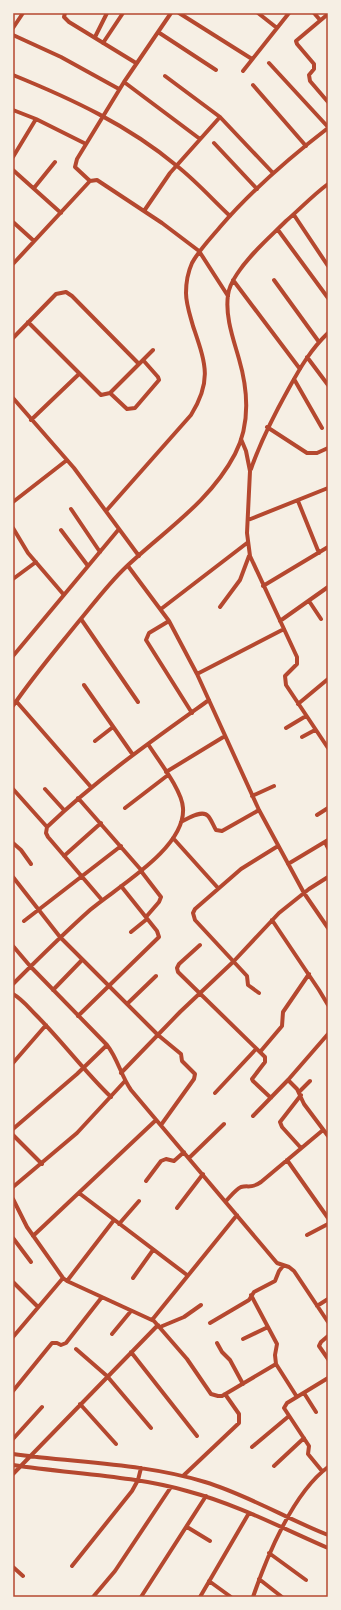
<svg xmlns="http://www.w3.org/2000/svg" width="341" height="1610" viewBox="0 0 341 1610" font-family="Ubuntu,sans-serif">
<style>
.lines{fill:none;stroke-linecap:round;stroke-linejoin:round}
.minor{stroke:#b5482f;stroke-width:4}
.neatline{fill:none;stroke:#b5482f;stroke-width:1.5}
</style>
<rect width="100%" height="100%" fill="#f6efe4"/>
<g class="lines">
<path class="minor" d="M65 13 64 17 69 22 136 63
M179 13 252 59
M258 13 277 28
M314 13 320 20
M328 14 296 41 297 44 314 64V69L309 75 310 81 328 102
M13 28 23 13
M158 32 216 70
M13 35 61 57 119 89
M95 37 107 13
M103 43 123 13
M269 63 328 127
M243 71 289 13
M13 75C72 99 128 125 177 166 196 181 212 199 230 216
M165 76 220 117 273 173
M124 82 200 139
M253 85 306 146
M13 110 36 119 86 144
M214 143 257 189
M13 157 36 119
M13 170 61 213
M90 181 75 167 77 159 124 82 171 13
M34 188 55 162
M144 211 170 173 220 117
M294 215 328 266
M13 222 34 241
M278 230 328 298
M13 264 90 181 97 180 162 223 199 251 228 296
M233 280 300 369
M274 280 319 342
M28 322 101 395 110 393 153 350
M13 338 56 294 66 292 72 296 139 364
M307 357 328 385
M294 379 322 428
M110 393 127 409 135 408 159 380 158 377 143 360
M13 398 74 468 139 556
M31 420 79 374
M267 427 307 453H317L328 448
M241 439 246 451 250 471 247 533 250 556 297 657V664L285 676 286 685 328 748
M251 469C261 440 274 415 289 388 300 368 311 349 328 333
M298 501 319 553
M13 502 67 460
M71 509 100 552
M106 511 191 415C213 380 205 362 193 326 190 315 186 304 186 293 186 283 188 272 192 263 199 250 210 239 220 227 252 190 289 158 328 128
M248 520 328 488
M13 528 28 553 64 595
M61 530 88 566
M128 566 169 621 197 674 259 810 304 893 328 928
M13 579 36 562
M263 586 328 547
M309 601 321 619
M220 607 240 580 249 556
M161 609 247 543
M81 619 138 702
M169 621 149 633 146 640 192 713
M280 621 328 587
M13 656 119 529
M197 674 284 629
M84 685 133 755
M16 701 91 787
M298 704 328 679
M13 706C32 678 54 652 75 626 92 606 107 585 126 567 164 531 210 502 235 454 250 425 248 390 239 359 233 338 225 316 228 295 229 287 233 280 237 274 250 254 269 238 286 221 300 209 313 195 328 184
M286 728 306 716
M302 737 315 730
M95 741 113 727
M166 772 225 736
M13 789 47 827 46 833 48 837 102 900
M45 789 64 810
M252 796 274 786
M78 798 142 871
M125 808 168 775
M317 815 328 808
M181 822C187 819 202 809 208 816 211 819 213 825 216 830L222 831 259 810
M47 827C97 779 153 740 209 700
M173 838 218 888
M325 842 328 848
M13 843 21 850 31 864
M64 856 101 823
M288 864 328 840
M141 871 161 897 159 902 146 917
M13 877 60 937 158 1035 181 1054 182 1061 195 1074 194 1079 161 1125
M272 920 319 990 328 1005
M24 921 121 846
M131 932 147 919
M200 945 179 964 177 968 178 972 265 1057V1062L252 1079 253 1081 271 1098
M13 946 30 966 107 1045C118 1059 121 1076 131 1090L277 1263 289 1267 294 1271 328 1322
M13 984C38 959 63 934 90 910 117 887 186 848 183 808 182 790 158 760 148 744
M53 990 82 960
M259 993 248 985 247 976 195 920 193 913 195 909 241 869 278 846
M13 994C22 999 29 1008 36 1015 62 1041 84 1071 111 1097
M127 1004 156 976
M78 1016 159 937 157 931 121 886
M260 1052 282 1026 283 1012 309 974
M13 1063 46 1025
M121 1073 180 1012 234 961 279 913 309 889 328 877
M288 1080 297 1089 304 1104 328 1136
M299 1092 310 1081
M215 1093 256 1049
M301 1095 280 1122 282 1127 301 1148
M253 1116 288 1080 328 1034
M13 1129 77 1074 107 1045
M13 1135 42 1164
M189 1158 224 1124
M287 1160 328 1218
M146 1181 161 1161 166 1159 174 1161 184 1152
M13 1187 77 1133 125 1081
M79 1193 187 1275
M13 1199 27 1227 63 1278 67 1281 154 1321 187 1359 211 1394 218 1396H222L276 1364
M226 1201C230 1197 235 1190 241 1187 249 1185 251 1189 261 1182L323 1130
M177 1208 203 1174
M119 1224 139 1201
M307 1235 328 1224
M33 1236 156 1120
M13 1238 31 1262
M133 1278 153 1250
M67 1281 114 1220
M13 1282 38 1307
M251 1295 277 1344 275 1355 276 1364 297 1397
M317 1306 328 1299
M152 1320 237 1215
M210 1323 249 1300 254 1292 275 1281 279 1271 283 1266
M160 1327 184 1317 201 1305
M112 1334 131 1311
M328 1336 321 1342 319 1346 328 1359
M13 1337 63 1278
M243 1339 268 1327
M217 1343 222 1352 230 1360 243 1384
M76 1349 107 1376 151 1428
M131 1352 197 1436
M13 1391 52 1343H57L61 1345 66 1343 102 1297
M304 1393 316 1412
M80 1404 116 1444
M13 1439 42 1407
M252 1447 289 1416
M13 1454C77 1463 143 1463 205 1482 248 1495 287 1519 328 1535
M13 1465C71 1474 130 1475 187 1491 236 1504 282 1528 328 1548
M274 1466 304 1438
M322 1471 308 1454 309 1446 284 1408 287 1403 328 1378
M13 1474 158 1325
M183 1476 239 1423V1414L225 1394
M187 1527 210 1541
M269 1553 306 1580
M72 1566 132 1491 138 1480 141 1468
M13 1567 23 1576
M259 1579 282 1597
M209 1581 231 1597
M93 1597 115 1571 171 1487
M141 1597 206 1496
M200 1597 249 1513
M253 1597C267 1556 293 1493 328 1467"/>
</g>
<rect width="341" height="1610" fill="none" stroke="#f6efe4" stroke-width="28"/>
<rect x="14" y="14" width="313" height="1582" class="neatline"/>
</svg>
